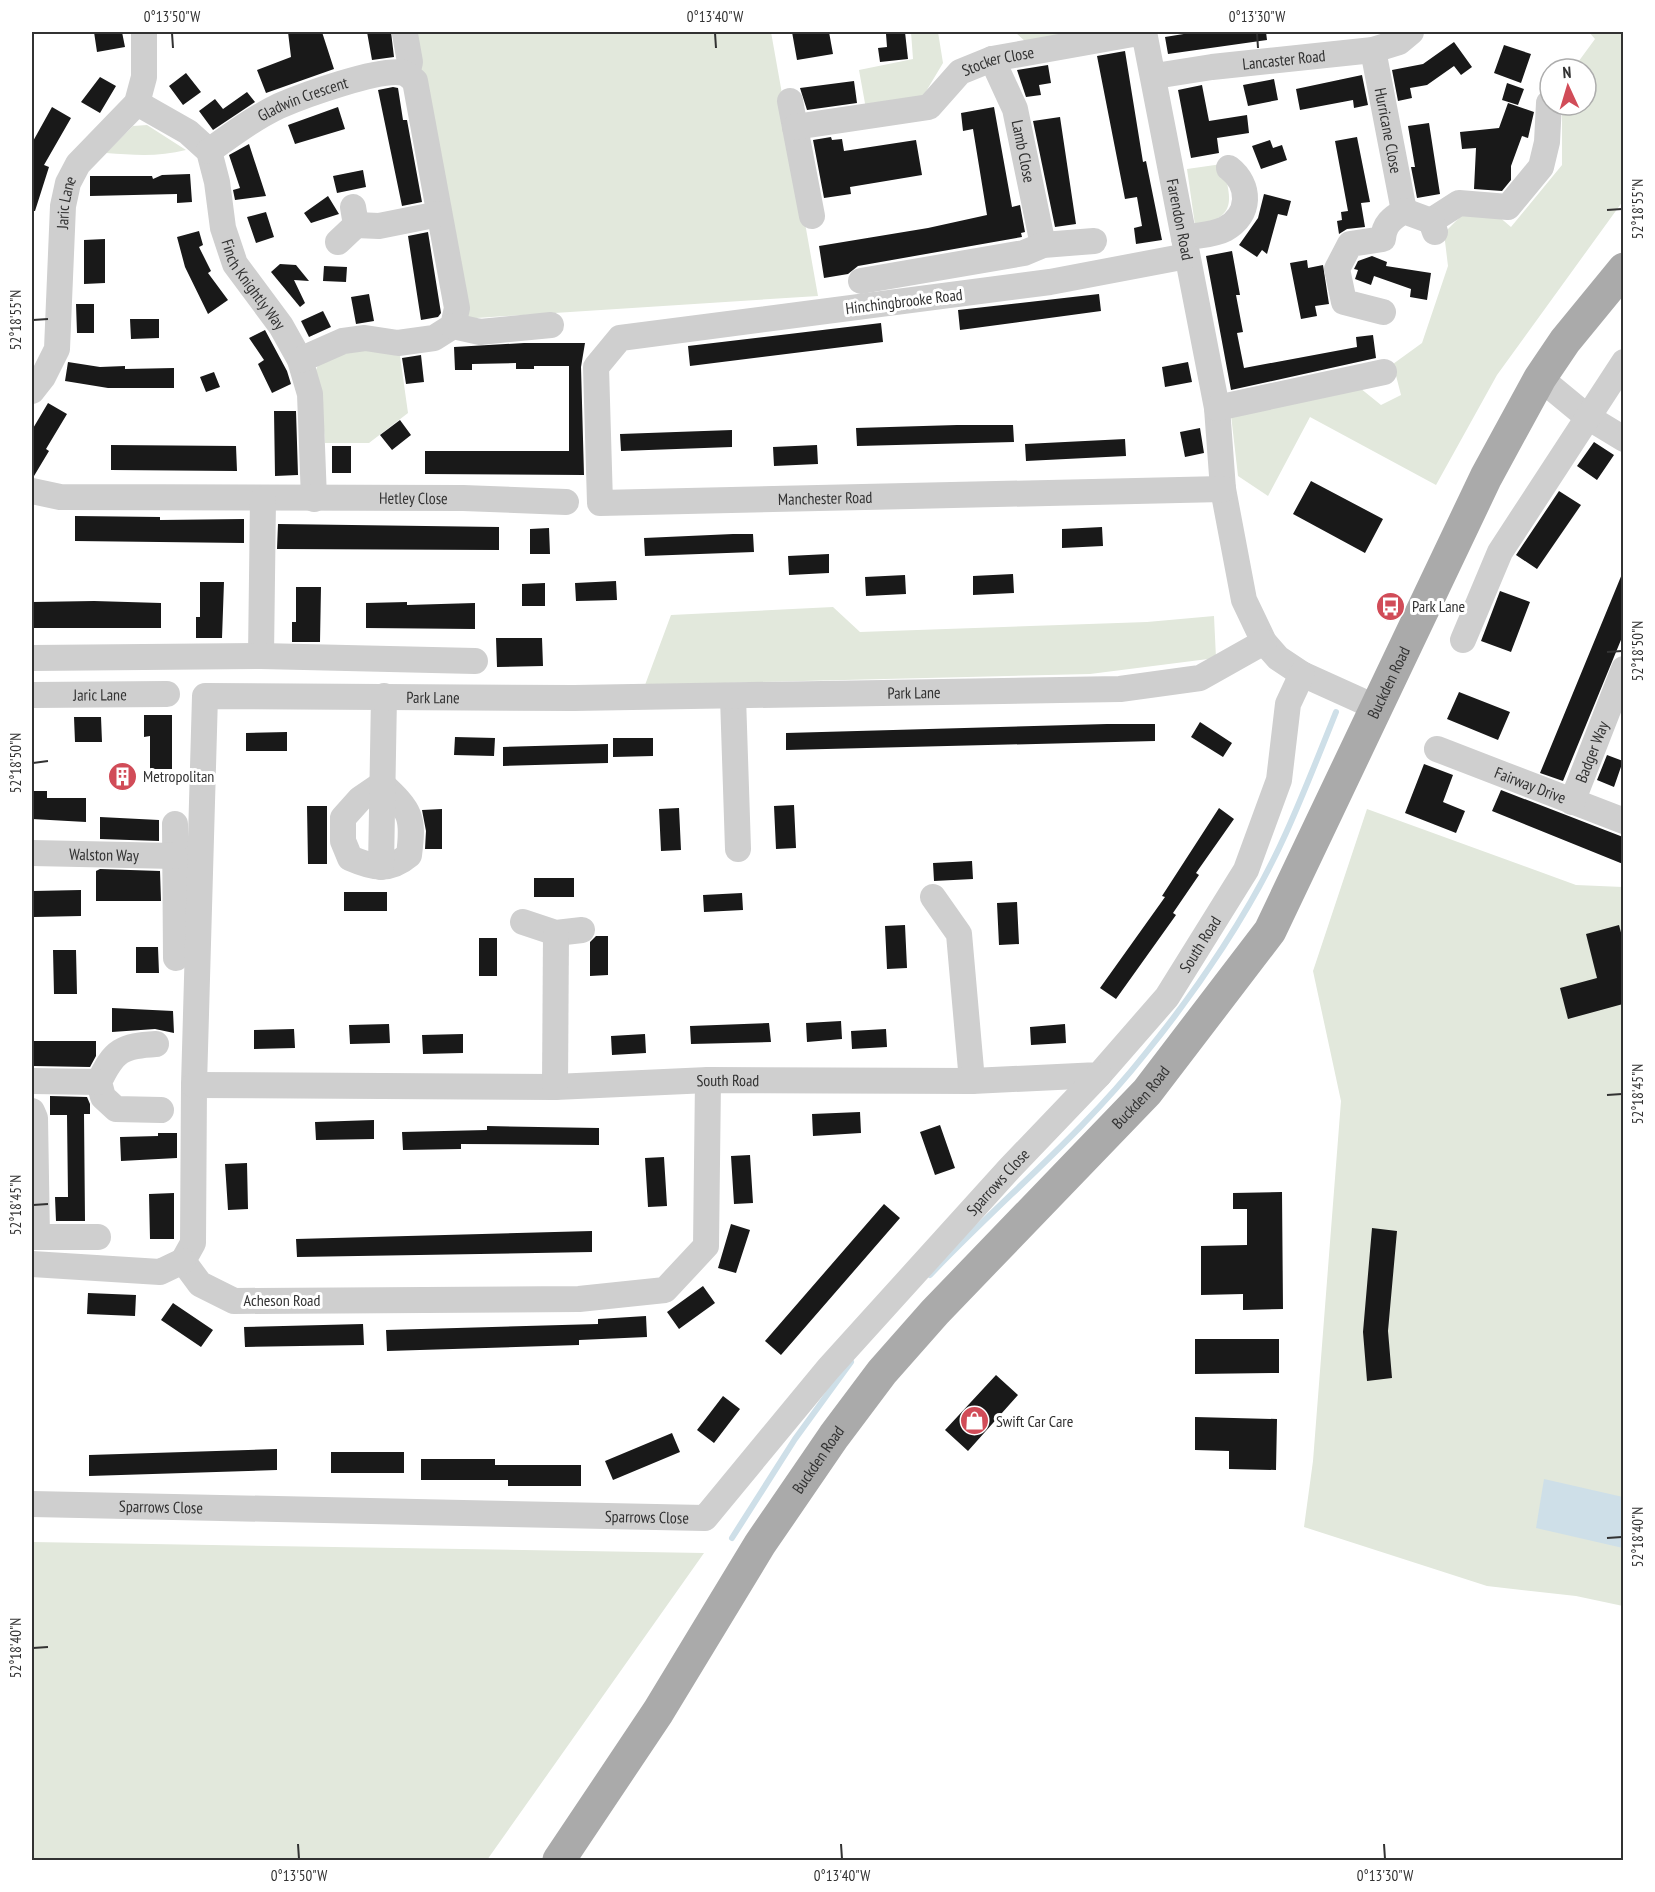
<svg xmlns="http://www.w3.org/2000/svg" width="1655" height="1892" viewBox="0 0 1655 1892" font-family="'PT Sans Narrow',sans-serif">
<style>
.green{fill:#e2e8dc}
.water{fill:#cedfe8}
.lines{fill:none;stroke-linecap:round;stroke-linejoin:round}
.stream{stroke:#cedfe8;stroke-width:6}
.building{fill:#191919}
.minor{stroke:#cfcfcf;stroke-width:26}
.major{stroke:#aaa;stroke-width:33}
.ticks{fill:none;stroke:#323232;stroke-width:2}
.labels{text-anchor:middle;stroke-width:6;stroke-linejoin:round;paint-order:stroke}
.street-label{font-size:16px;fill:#323232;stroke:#fff}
.poi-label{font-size:16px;fill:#323232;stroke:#fff;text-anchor:start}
.neatline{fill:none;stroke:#323232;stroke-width:2}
.ticks-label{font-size:15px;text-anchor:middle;fill:#323232}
</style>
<rect width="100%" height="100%" fill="#fff"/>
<path class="green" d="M410 32H771L818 296 461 319Z
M911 32H938L943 63 922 98 866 109 859 70 913 59Z
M1015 32H1074L1026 42Z
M1589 32H1623V201L1497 375 1436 485 1310 417 1268 496 1238 476 1231 415 1360 388 1381 405 1401 395 1393 364 1422 343 1448 266 1444 233 1464 213 1497 215 1511 227 1562 165V105H1586V69H1573L1595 39Z
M147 125 186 150C159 157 134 155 106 153L133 126Z
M1222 164C1231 197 1239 219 1195 225L1187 169Z
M367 349 400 356 408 413 369 443H325L322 404 314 375 318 365 343 352Z
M833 607 860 632 1147 622 1214 616 1216 658 1090 674 645 685 671 615Z
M1367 809 1576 885 1623 887V1606L1576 1596 1487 1586 1304 1527 1313 1461 1341 1101 1313 971Z
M32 1542 704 1553 487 1860H32Z"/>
<path class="water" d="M1544 1479 1623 1497V1548L1536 1528Z"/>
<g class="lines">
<path class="stream" d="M930 1275C1001 1200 1081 1135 1145 1054 1198 989 1252 909 1286 833 1304 793 1320 752 1336 712
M732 1538 795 1439 851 1362"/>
</g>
<path class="building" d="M94 32H122L125 47 97 52Z
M288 32H322L334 69 266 93 257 70 291 57Z
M367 32H391L394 57 372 60Z
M792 32H829L833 54 797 60Z
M905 32 908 59 880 62 878 48 887 47 886 34Z
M1196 32H1266L1267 40 1168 54 1165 37Z
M1454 42 1472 67 1461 75 1454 66 1427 85 1410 88 1412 98 1398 101 1392 70 1423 64Z
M1504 45 1531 54 1521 83 1494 73Z
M1125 51 1143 162 1146 161 1162 240 1136 244 1134 228 1142 226 1137 197 1125 199 1097 56Z
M1048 65 1051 83 1039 85 1041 95 1026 97 1017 70Z
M186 73 201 92 183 105 169 86Z
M1362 75 1368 105 1354 108 1353 100 1300 110 1296 89Z
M100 77 116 86 100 113 81 102Z
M1274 79 1278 100 1248 106 1243 85Z
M854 81 857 103 807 110 800 88Z
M1507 83 1524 89 1518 105 1502 100Z
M1202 85 1209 121 1247 115 1249 133 1217 138 1219 153 1191 158 1178 90Z
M393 87 398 88 403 120H407L422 202 402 206 378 90Z
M247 92 255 102 213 130 199 111 215 99 223 109Z
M1508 103 1534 112 1528 138 1522 136 1511 166V180L1502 191 1474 189 1476 148 1462 149 1460 132 1499 128Z
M52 107 71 118 44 165 49 167 35 211H32V143Z
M338 107 345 129 295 144 288 125Z
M994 107 1012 207 1020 205 1025 232 1021 233 1022 237 858 266 848 274 824 278 819 246 928 228 987 215 973 129 963 131 961 113Z
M1060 117 1076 224 1055 227 1033 121Z
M1429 123 1440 194 1417 198 1411 167H1415L1408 126Z
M831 137 832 140 842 139 844 151 916 140 922 175 850 187 851 194 824 198 813 140Z
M1357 137 1370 202 1361 203 1365 227 1347 229 1339 234 1337 221 1342 220 1341 212 1348 211 1335 141Z
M1270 140 1273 148 1282 145 1287 160 1261 169 1252 146Z
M249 144 266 196 235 200 233 190 240 188 229 155Z
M363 170 366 187 337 193 333 176Z
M190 174 192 202 177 203V194L90 196V176H152L153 179 162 175Z
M1264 194 1291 201 1287 216 1278 214 1267 254 1262 250 1257 257 1239 245 1258 218Z
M328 196 339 214 311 223 304 213Z
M266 212 274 237 256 243 247 217Z
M199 231 203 245 199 247 211 271 208 273 228 300 208 314 185 267 177 237Z
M428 232 441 313 438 317 421 320 408 236Z
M105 239V283L84 284V240Z
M1232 251 1240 295H1236L1243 332 1237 333 1244 368 1357 347 1356 337 1373 335 1376 358 1231 390 1206 256Z
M1372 256 1387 262 1386 266 1431 273 1427 300 1410 297 1411 289 1374 276 1371 285 1355 279 1358 270 1354 269 1358 261Z
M1307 260 1308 268 1323 265 1329 304 1315 306 1317 316 1301 319 1290 263Z
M280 264 296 265 309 281 294 280 305 303 300 307 271 272Z
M324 266 347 267 346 282 323 281Z
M369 294 374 321 356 324 351 297Z
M1099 294 1101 311 960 330 958 310Z
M76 304H94V333H77Z
M323 311 331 327 309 337 301 321Z
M130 319H159V338L131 339Z
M881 323 883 342 690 366 688 346Z
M265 330 287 371 291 384 272 393 258 364 264 360 249 338Z
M524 343H585L581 367 584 475 425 474V451H569V366H534V369H516V363L472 364V370H455L454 347Z
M421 355 424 382 406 384 402 358Z
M68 362 100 367 125 366V369L174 368V388H108L65 381Z
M1188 362 1192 382 1165 387 1162 367Z
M214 372 220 387 206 392 200 377Z
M48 403 67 414 46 449 49 451 34 476H32V430Z
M274 411H296L298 475 275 476Z
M400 420 411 435 392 450 380 435Z
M957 425H1013L1014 442 857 446 856 428Z
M1200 428 1204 453 1185 457 1180 432Z
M732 430V447L621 451 620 434Z
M1125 439 1126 456 1026 461 1025 444Z
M1594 442 1614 455 1597 480 1577 466Z
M111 445 236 446 237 471 111 470Z
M817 445 818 464 774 466 773 447Z
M332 446H351V473H332Z
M1311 481 1383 519 1365 553 1293 514Z
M1559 491 1581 505 1537 569 1516 555Z
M75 516 160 517V520L244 519V543L75 541Z
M278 524 499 527V550L277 549Z
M1102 527 1103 546 1062 548V529Z
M549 528 550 554H530V529Z
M733 534H753L754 552 645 556 644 538Z
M829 554V573L789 575 788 556Z
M1013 574 1014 593 973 595V576Z
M1622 574 1623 635 1563 781 1540 773Z
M905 575 906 594 866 596 865 577Z
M616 581 617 600 576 601 575 583Z
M200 582H224L222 638H196V617H200Z
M545 583V606H522V584Z
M296 587H321L320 642H292V622H296Z
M1500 591 1530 602 1511 652 1481 641Z
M94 601 161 603V628H32V602Z
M407 602V605L475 603V629L366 628V603Z
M496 638H542L543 666 497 667Z
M1459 692 1510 712 1498 740 1447 719Z
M144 715H172V769H150V736L144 737Z
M74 717H101L102 742H75Z
M1200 722 1232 743 1223 757 1191 737Z
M1107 724H1155V741L786 750V733Z
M287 732V751H246V733Z
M455 737 495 738 494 756 454 755Z
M613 738H653V756L613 757Z
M608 744V763L503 766V747Z
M1607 755 1623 761 1614 787 1597 780Z
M1424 764 1453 775 1443 802 1465 811 1456 833 1405 813Z
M114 766H129V785H114Z
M1501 790 1623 837V864L1492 811Z
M32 791H47V798H86V822L32 819Z
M794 805 796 848 776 849 774 806Z
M307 806H327V864H308Z
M679 808 681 850 661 851 659 809Z
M1219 808 1234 819 1196 873 1199 875 1173 913 1176 915 1116 999 1100 988 1165 897 1162 896Z
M442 809V849H425L426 831 422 810Z
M100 817 159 820V841L100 839Z
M972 861 973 879 934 881 933 863Z
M100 869 160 871 161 901H96V871Z
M534 878H574V897H534Z
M81 890V916L34 917 33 891Z
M344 892H387V911H344Z
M742 893 743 910 704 912 703 895Z
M1017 902 1019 944 999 945 997 903Z
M905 925 907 968 887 969 885 926Z
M1619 925 1623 940V1004L1568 1019 1560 988 1597 978 1586 934Z
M596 936H608V975L590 976V942Z
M479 938H497V976H479Z
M136 947H158L159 973H136Z
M53 950H76L77 994H54Z
M112 1008 173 1011 174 1033 155 1029 112 1032Z
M841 1021 842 1039 807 1042 806 1023Z
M769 1023 771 1042 691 1044 690 1026Z
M389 1024 390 1043 350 1044 349 1025Z
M1065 1024 1066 1043 1031 1045 1030 1027Z
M294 1029 295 1048 254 1049V1030Z
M886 1029 887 1047 852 1049 851 1031Z
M463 1034V1053L423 1054 422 1035Z
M645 1034 646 1053 612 1055 611 1036Z
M33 1041H96V1056L90 1067 33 1066Z
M50 1096 87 1097 90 1104V1114H84L85 1221H56L55 1197H68L67 1115H50Z
M860 1112 861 1133 813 1136 812 1114Z
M374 1120V1139L316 1140 315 1122Z
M940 1125 955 1168 935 1175 920 1132Z
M487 1126 599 1128V1145L461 1144V1149L403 1150 402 1132 487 1130Z
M158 1133H177V1158L121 1161 120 1137 158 1136Z
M750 1155 753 1203 734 1204 731 1156Z
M664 1157 667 1206 648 1207 645 1158Z
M247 1163 248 1209 228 1210 225 1164Z
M1282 1192 1283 1309 1243 1310V1294L1201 1295V1246L1247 1245V1209H1233V1193Z
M174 1193V1239H150L149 1194Z
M884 1204 900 1218 781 1355 765 1341Z
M731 1224 750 1230 736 1273 718 1268Z
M1372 1228 1397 1231 1388 1331 1392 1378 1367 1381 1363 1332Z
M592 1231V1252L297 1257 296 1239Z
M703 1286 715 1303 679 1329 667 1312Z
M88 1293 136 1295 135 1316 87 1314Z
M173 1303 213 1330 201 1347 161 1320Z
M646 1316 647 1337 579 1340V1345L387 1351 386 1330 598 1324V1319Z
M363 1324 364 1345 245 1347 244 1327Z
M1195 1339H1279V1373L1195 1374Z
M996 1375 1018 1395 968 1451 945 1430Z
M723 1396 740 1409 714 1443 697 1430Z
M1195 1417 1277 1419 1276 1470 1229 1469V1451L1195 1450Z
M672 1433 680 1452 613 1480 605 1461Z
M277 1449V1470L89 1476V1455Z
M331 1452H404V1473H331Z
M421 1459H495V1465H581V1486H508V1480H421Z"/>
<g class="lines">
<g class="minor">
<path d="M405 34 410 62 407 74"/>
<path id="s1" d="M1373 50 1404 211"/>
<path id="s2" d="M992 59 1015 109 1043 245"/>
<path id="s3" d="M1155 76 1212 67 1373 50 1399 42 1411 32"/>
<path d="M790 101 812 216"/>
<path id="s4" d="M137 103 188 132 209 151 217 182 223 228 235 264 281 326 300 360 310 394 314 499"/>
<path id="s5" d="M795 127 929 107 960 72 992 59 1144 32 1217 408 1223 489 1244 600 1264 642 1278 658 1302 674 1375 707"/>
<path id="s6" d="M209 151C231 135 254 118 279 106 302 96 381 67 404 73 408 74 411 78 415 81L457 308 453 326 434 338 398 343 365 338 343 341 300 360"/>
<path d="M1431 221 1459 203 1508 207 1541 167 1547 142 1549 103"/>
<path d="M356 225 379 226 439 214"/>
<path d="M1184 238C1196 235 1214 235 1225 229 1251 215 1251 185 1229 168"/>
<path d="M338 242 356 225 353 207"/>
<path id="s7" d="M1187 256 1050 282 620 338 596 367 600 503 1223 489"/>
<path d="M861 281 1024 253 1043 245 1094 241"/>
<path d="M1383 312 1344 302 1337 269 1350 244 1383 239C1384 224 1392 218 1404 211L1431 221 1435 232"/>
<path d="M453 326 480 332 551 325"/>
<path d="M1540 378 1586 416 1624 439"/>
<path id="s8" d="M32 391 43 377 57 349 63 206 68 183 78 164 137 103 144 77V32"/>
<path d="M1217 408 1384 372"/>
<path id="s9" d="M32 491 60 497 463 498 566 502"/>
<path d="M1463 640 1500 552 1624 362"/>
<path d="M261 656 263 499"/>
<path d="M32 658 261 656 475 661"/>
<path id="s10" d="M32 695 167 694"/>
<path d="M733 697 738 849"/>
<path id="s11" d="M1437 749 1624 821"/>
<path d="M382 784C411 811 414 817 409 855 389 872 373 868 350 858L343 841V818L360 799Z"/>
<path id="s12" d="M1572 802 1624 669"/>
<path d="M175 824 176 958"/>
<path id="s13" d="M32 853 175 856"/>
<path d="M381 867 384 696"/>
<path d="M933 897 959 934 972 1081"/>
<path d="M523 922 556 933 582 930"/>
<path d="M156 1044C122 1046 114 1050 99 1082L103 1097 116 1109 161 1110"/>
<path id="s14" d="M708 1080 706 1246 665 1290 579 1299 234 1301 200 1284 183 1261 193 1243 194 1085 205 696 574 698 1120 689 1200 678 1264 642"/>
<path d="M32 1081 99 1082"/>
<path id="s15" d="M194 1085 555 1087 708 1080 972 1081 1099 1075 1167 997 1246 870 1279 780 1288 704 1302 674"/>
<path d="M555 1087 556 933"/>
<path d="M32 1111 35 1118 37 1237"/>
<path d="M32 1237H98"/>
<path d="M32 1264 160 1272 183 1261"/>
<path id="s16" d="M32 1504 705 1518 828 1369 1010 1168 1099 1075"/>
</g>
<path class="major" id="s17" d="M559 1860 658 1712 760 1544 834 1436 882 1372 935 1312 1147 1092 1270 931 1486 477 1540 378 1565 341 1624 269"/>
</g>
<path class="ticks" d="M172 33 173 48M715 33 716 48M1257 33 1258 48M1607 210 1622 209M33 320 48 319M1607 652 1622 651M33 763 48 761M1607 1095 1622 1094M33 1205 48 1204M1607 1538 1622 1537M33 1648 48 1647M298 1844 299 1859M841 1844 842 1859M1384 1844 1385 1859"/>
<defs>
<symbol id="bus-disc" viewBox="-11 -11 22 22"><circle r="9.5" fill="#d14c58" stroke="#fff"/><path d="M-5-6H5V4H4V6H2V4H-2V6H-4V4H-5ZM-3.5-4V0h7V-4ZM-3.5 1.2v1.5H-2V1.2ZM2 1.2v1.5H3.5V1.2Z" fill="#fff"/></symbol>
<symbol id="building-disc" viewBox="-11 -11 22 22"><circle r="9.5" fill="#d14c58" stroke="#fff"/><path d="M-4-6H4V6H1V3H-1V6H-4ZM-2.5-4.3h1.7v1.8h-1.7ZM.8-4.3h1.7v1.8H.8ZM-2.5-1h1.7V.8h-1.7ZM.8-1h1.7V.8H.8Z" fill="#fff"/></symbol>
<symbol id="shop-disc" viewBox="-11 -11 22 22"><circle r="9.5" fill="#d14c58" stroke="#fff"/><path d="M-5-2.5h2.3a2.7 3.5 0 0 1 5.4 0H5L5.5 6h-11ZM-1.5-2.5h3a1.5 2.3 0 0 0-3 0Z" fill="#fff"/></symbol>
</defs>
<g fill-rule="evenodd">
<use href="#bus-disc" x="1374" y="590" width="33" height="33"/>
<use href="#building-disc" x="106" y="760" width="33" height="33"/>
<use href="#shop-disc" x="958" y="1404" width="33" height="33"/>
</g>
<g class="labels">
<g class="street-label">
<text dy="6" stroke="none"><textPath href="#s3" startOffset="130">Lancaster Road</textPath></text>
<text dy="6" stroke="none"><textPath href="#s5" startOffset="222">Stocker Close</textPath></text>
<text dy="6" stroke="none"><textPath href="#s6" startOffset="108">Gladwin Crescent</textPath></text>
<text dy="6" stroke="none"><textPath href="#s1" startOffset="82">Hurricane Close</textPath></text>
<text dy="6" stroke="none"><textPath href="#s2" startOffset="98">Lamb Close</textPath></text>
<text dy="6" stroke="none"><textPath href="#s8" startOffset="196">Jaric Lane</textPath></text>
<text dy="6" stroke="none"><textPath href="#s5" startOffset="562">Farendon Road</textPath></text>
<text dy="6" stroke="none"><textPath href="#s4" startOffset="230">Finch Knightly Way</textPath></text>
<text transform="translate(904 301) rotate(-7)" y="6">Hinchingbrooke Road</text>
<text dy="6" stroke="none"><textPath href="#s7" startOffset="972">Manchester Road</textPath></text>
<text dy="6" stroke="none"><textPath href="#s9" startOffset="382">Hetley Close</textPath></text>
<text dy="6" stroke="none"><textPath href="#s17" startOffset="1449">Buckden Road</textPath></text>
<text dy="6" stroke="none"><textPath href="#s14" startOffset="2001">Park Lane</textPath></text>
<text dy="6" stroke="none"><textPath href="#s10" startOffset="68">Jaric Lane</textPath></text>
<text dy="6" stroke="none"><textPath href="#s14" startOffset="1520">Park Lane</textPath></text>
<text dy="6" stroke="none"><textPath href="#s12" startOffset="54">Badger Way</textPath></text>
<text dy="6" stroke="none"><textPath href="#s11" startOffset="100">Fairway Drive</textPath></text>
<text dy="6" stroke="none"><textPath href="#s13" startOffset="72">Walston Way</textPath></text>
<text dy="6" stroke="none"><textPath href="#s15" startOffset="1071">South Road</textPath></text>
<text dy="6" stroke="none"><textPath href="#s15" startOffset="534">South Road</textPath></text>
<text dy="6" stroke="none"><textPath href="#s17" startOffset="963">Buckden Road</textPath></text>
<text dy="6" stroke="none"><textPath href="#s16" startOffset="1119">Sparrows Close</textPath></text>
<text x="282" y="1306">Acheson Road</text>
<text dy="6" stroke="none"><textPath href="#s17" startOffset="477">Buckden Road</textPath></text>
<text dy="6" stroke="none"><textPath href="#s16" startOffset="129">Sparrows Close</textPath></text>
<text dy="6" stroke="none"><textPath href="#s16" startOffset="615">Sparrows Close</textPath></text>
</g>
<g class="poi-label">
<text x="1412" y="612">Park Lane</text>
<text x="143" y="782">Metropolitan</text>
<text x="996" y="1427">Swift Car Care</text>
</g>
</g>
<rect width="1655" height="1892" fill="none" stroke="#ffffff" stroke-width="66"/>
<g transform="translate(1568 87) rotate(356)"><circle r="28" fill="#ffffff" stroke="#adadad" stroke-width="1.5"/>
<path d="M0-4.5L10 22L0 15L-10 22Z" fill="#d14c58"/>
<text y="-9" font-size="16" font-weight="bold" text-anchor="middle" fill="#323232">N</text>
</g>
<rect x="33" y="33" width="1589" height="1826" class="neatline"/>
<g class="ticks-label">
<text x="172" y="22">0°13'50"W</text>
<text x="715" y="22">0°13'40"W</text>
<text x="1257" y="22">0°13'30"W</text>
<text transform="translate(1638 209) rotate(-90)" y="5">52°18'55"N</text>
<text transform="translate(16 320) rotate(-90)" y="5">52°18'55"N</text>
<text transform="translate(1638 651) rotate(-90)" y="5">52°18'50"N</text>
<text transform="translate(16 763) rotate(-90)" y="5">52°18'50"N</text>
<text transform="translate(1638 1094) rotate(-90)" y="5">52°18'45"N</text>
<text transform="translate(16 1205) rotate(-90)" y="5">52°18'45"N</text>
<text transform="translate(1638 1537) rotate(-90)" y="5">52°18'40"N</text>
<text transform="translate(16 1648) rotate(-90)" y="5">52°18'40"N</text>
<text x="299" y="1881">0°13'50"W</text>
<text x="842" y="1881">0°13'40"W</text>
<text x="1385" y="1881">0°13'30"W</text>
</g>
</svg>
